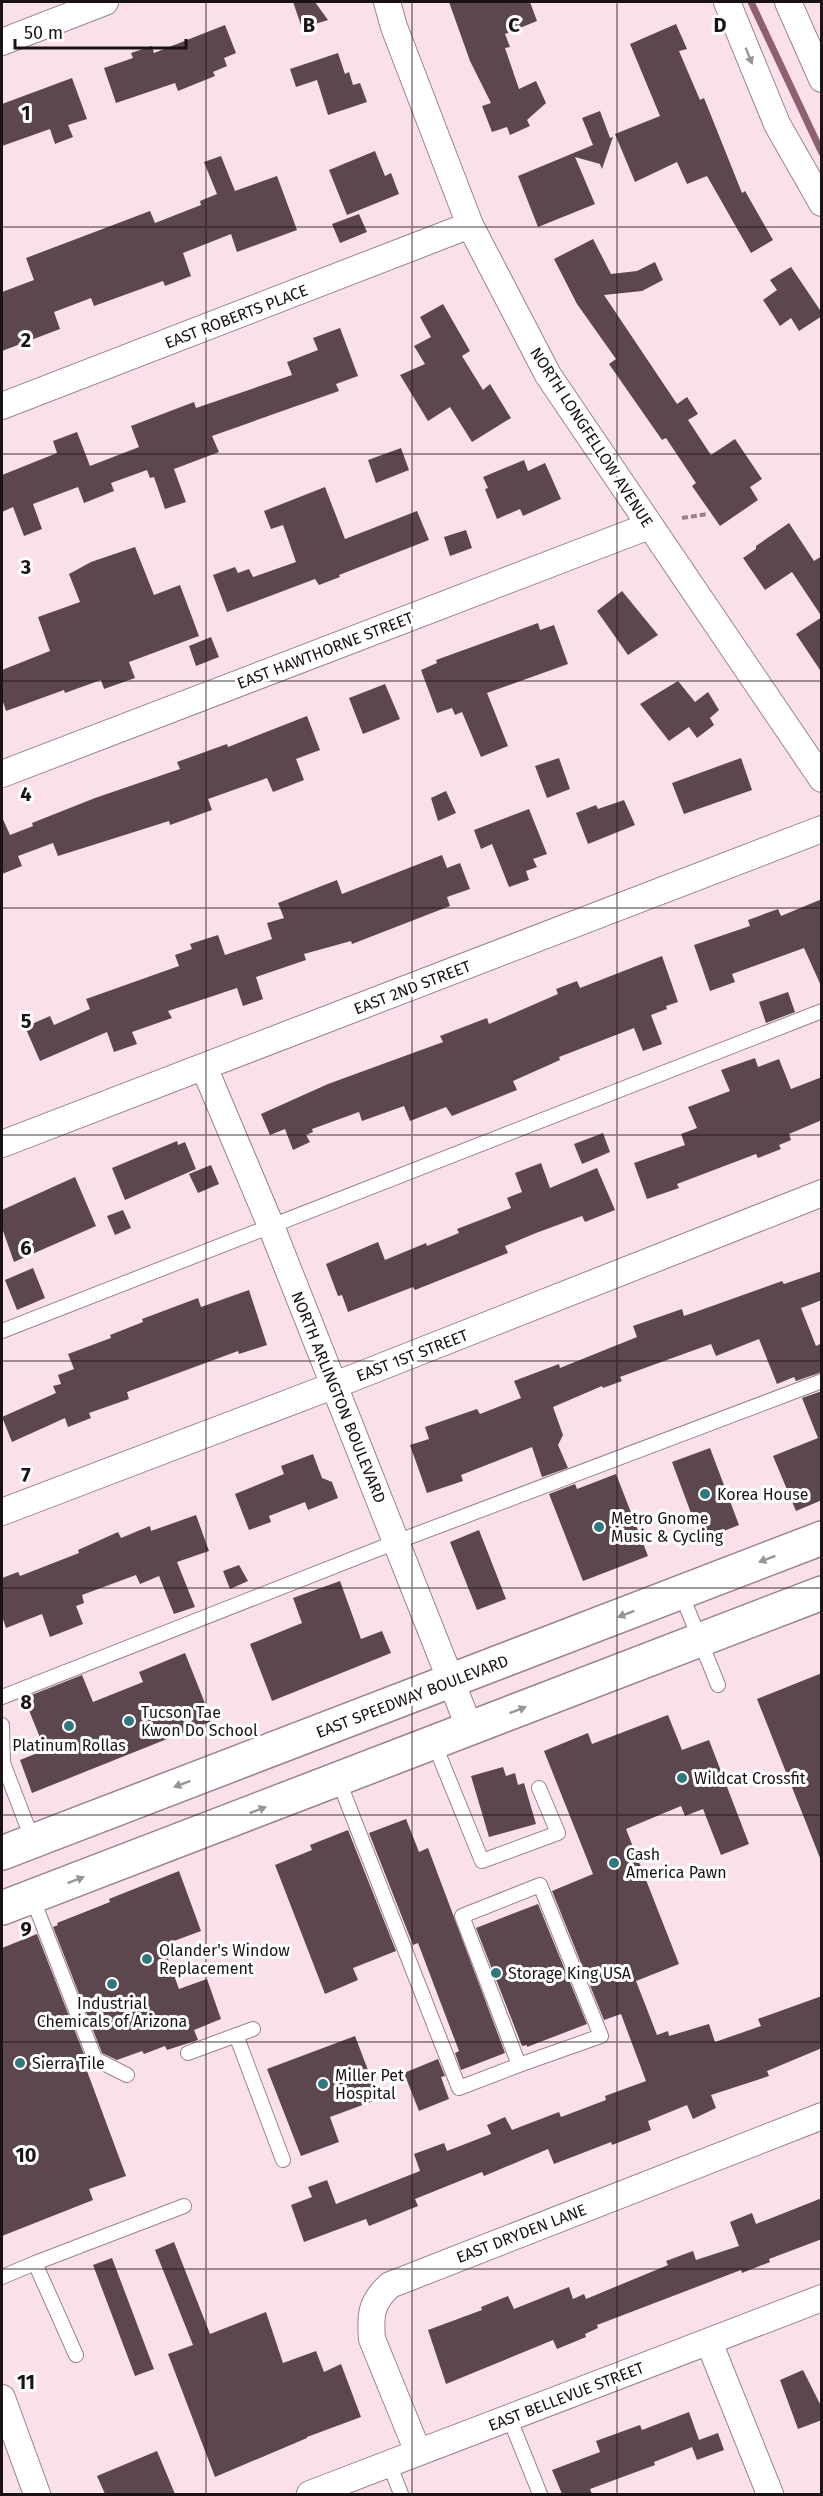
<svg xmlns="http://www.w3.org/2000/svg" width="823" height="2496" viewBox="0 0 823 2496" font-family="'Fira Sans',sans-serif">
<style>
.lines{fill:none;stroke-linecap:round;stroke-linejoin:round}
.stream{stroke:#8f6073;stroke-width:7}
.building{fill:#5d474f}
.service-casing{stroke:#9b838c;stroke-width:16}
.minor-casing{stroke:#9b838c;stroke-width:28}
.primary-casing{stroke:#9b838c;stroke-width:36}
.path{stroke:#96838a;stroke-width:4;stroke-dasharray:6 3;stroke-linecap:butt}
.service{stroke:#fff;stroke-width:14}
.minor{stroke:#fff;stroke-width:26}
.primary{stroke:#fff;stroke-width:33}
.oneway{fill:#989496}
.grid{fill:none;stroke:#1b1216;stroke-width:1.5;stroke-opacity:0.55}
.poi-dot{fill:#2f787f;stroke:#fff;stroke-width:2}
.labels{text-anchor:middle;stroke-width:6;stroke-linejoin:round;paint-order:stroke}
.street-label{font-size:16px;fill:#1b1216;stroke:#fff}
.poi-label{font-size:16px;fill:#1b1216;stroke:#fff;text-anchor:start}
.grid-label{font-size:20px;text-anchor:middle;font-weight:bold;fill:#1b1216;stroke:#fff;stroke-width:6;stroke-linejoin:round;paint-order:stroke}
</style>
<rect width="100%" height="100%" fill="#fae0e9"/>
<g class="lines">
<path class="stream" d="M751 2 822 153"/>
</g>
<path class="building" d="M293 2H315L328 20 302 28Z
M449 2H530L537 21 505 34 510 47 505 48 519 89 536 81 546 103 527 120 530 126 510 135 507 127 492 132 482 106 491 103 470 61Z
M676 24 687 49 679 51 700 100 704 98 742 193 745 191 773 240 751 253 707 176 687 184 677 162 635 182 615 134 660 116 630 44Z
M225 25 236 53 224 58 227 66 213 72 215 76 178 91 175 83 116 103 104 68 133 58 131 53 152 46 154 53Z
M338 53 345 74 349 72 353 85 360 83 367 102 328 115 317 80 296 87 290 69Z
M72 78 87 119 68 125 73 137 55 144 50 129 2 146V104Z
M600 111 610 138 613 137 602 169 600 164 575 157 595 204 538 227 518 176 593 145 582 118Z
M375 151 385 176 391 173 399 194 347 215 329 170Z
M221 156 235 191 277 176 297 230 237 252 231 234 183 253 191 276 165 286 163 281 94 306 91 298 54 312 60 329 2 351V292L34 280 26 258 150 211 155 223 201 205 200 201 217 194 204 162Z
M359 214 367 232 340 243 332 224Z
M593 239 611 274 637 271 655 262 663 280 642 291 604 295 677 404 687 397 698 414 688 420 711 455 735 439 762 479 750 487 758 500 720 526 692 486 696 483 666 438 662 440 609 364 616 359 577 304 554 259Z
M791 267 822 313V316L799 331 791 318 780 326 763 300 777 290 770 280Z
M443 304 470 351 462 356 483 390 490 384 511 418 472 442 450 407 428 421 400 375 425 364 414 346 431 337 420 317Z
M340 328 358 376 336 384 339 391 212 436 219 452 174 469 186 502 165 509 154 477 150 478 147 470 111 483 114 491 84 503 78 487 33 504 42 529 24 536 13 507 2 512V475L57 453 53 441 77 432 90 466 139 447 131 426 194 402 196 408 292 375 287 362 318 350 313 338Z
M401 448 409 470 376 483 368 460Z
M524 460 528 471 545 463 561 499 523 516 520 509 497 519 485 489 488 488 483 477Z
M325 487 345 539 417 511 429 540 339 575 340 577 319 585 315 579 227 612 213 575 235 567 238 573 249 569 253 577 296 562 283 525 271 529 264 511Z
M789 523 814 561 822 556V617L792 572 765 590 743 558 756 549V546Z
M466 530 472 548 450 556 444 537Z
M135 547 154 595 180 585 199 636 129 662 135 678 104 689 101 680 65 693 64 690 6 711 2 699V670L50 651 38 617 80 602 69 574 91 562Z
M622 591 658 635 628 655 597 611Z
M822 617V673L796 634Z
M538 623 540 630 554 625 568 664 487 693 508 746 481 757 462 712 455 715 452 708 437 713 421 670 437 663 436 660Z
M211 637 219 657 196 666 189 646Z
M678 681 695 702 708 692 719 710 710 718 714 725 697 738 689 727 669 741 640 704Z
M385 684 400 719 363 734 349 698Z
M307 716 320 750 296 759 304 780 273 792 267 778 208 799 212 810 170 825 169 821 58 856 53 843 18 856 22 866 2 874V817L10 835 33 826 32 823 95 798 180 769 177 762 227 744 228 747Z
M559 758 570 789 547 798 535 766Z
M741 758 752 790 684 814 672 783Z
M446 791 456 813 438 821 431 798Z
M624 800 635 825 588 844 576 813 596 805 598 809Z
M529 809 547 854 533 859 537 867 526 871 529 880 509 887 492 844 481 849 474 830Z
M442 855 447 868 460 863 470 889 447 897 450 906 352 944 351 941 304 954 306 960 256 977 263 999 243 1006 237 988 168 1011 172 1018 132 1032 137 1044 114 1052 107 1032 40 1061 25 1027 50 1016 54 1025 90 1009 86 999 179 966 175 955 192 949 190 944 218 935 225 955 272 939 267 923 284 918 278 903 337 880 342 894Z
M822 899V988L804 948 732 974 735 982 710 991 694 945 750 926 748 920 778 909 781 916Z
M662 956 678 1002 666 1006 667 1009 651 1015 662 1044 643 1051 634 1028 559 1057 560 1060 513 1081 517 1090 452 1116 446 1107 410 1121 404 1106 362 1121 359 1112 312 1129 313 1132 306 1135 310 1142 293 1150 285 1129 270 1135 261 1114 328 1084 443 1042 440 1036 487 1018 489 1024 558 994 556 989 577 981 580 988Z
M788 992 795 1012 766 1023 759 1002Z
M755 1058 758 1067 779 1059 791 1089 822 1077V1120L789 1134 791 1140 779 1145 781 1149 758 1158 756 1154 677 1184 679 1188 647 1199 634 1163 685 1145 681 1134 697 1128 688 1107 730 1091 721 1070Z
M603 1133 610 1152 582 1164 574 1144Z
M177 1141 178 1145 185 1142 196 1169 125 1200 112 1168Z
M541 1163 550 1188 597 1168 615 1210 585 1222 582 1216 536 1233 505 1246 508 1253 415 1290 413 1287 348 1312 342 1295 338 1296 326 1264 378 1242 385 1260 426 1243 427 1246 459 1233 457 1229 511 1208 507 1198 522 1192 515 1173Z
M211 1165 219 1184 198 1193 189 1174Z
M75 1177 96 1226 14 1262 2 1228V1210Z
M123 1210 131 1228 115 1235 107 1216Z
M33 1268 45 1298 17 1310 5 1280Z
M822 1271V1300L801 1308 816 1346 822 1343V1372L796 1381 794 1377 777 1384 759 1339 716 1356 711 1344 620 1377 622 1381 603 1388 602 1386 553 1407 563 1435 558 1445 568 1468 542 1477 532 1447 461 1475 463 1481 427 1493 410 1445 429 1439 425 1427 477 1409 480 1414 521 1398 514 1381 559 1364 560 1368 637 1337 633 1326 682 1309 684 1316 782 1281 784 1284Z
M249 1290 267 1345 239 1354 238 1351 127 1392 129 1399 89 1413 91 1418 68 1427 65 1418 12 1442 2 1417 56 1393 53 1386 61 1384 58 1375 74 1369 68 1354 111 1338 110 1335 143 1322 142 1319 198 1298 201 1307Z
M822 1391V1500L796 1511 773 1456 818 1438 802 1398Z
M710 1448 739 1525 701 1540 672 1462Z
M313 1454 322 1478 332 1482 338 1498 308 1510 305 1502 269 1516 271 1522 249 1530 235 1494 284 1474 281 1466Z
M616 1474 648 1556 583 1581 549 1494 575 1484 577 1489Z
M196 1515 209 1551 177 1562 195 1607 174 1614 159 1576 140 1584 136 1575 82 1595 84 1603 76 1606 83 1624 50 1637 42 1614 6 1628 2 1616V1578L18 1572 20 1576 79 1553 78 1550 118 1532 121 1538 150 1526 151 1531Z
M479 1530 506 1599 477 1610 450 1542Z
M239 1565 248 1581 230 1589 223 1571Z
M340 1581 361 1639 382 1631 391 1653 272 1701 250 1644 302 1623 293 1598Z
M185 1653 212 1721 32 1793 20 1760 45 1750 24 1698 82 1675 93 1702 143 1682 139 1672Z
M822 1673V1858H820L757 1699Z
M668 1715 682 1750 709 1740 749 1844 721 1855 703 1809 685 1816 681 1806 626 1829 679 1964 636 1981 657 2035 668 2031 669 2036 709 2024 715 2042 761 2026 758 2019 822 1996V2048L767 2071 769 2076 711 2095 716 2108 693 2119 687 2105 648 2121 651 2130 612 2145 611 2142 554 2164 548 2149 484 2176 482 2172 415 2199 418 2206 369 2226 366 2219 304 2242 291 2205 312 2197 308 2187 327 2180 336 2204 420 2171 414 2154 444 2143 447 2151 491 2134 487 2125 505 2117 512 2130 559 2112 561 2117 606 2100 605 2096 646 2081 621 2014 604 2020 552 1891 593 1874 544 1751 588 1733 592 1744Z
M503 1767 506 1776 515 1773 518 1785 524 1783 536 1824 489 1837 471 1776Z
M406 1819 419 1852 428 1848 505 2053 461 2070 455 2053 459 2051 418 1943 413 1945 369 1833Z
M348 1830 396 1951 353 1968 358 1980 325 1994 275 1865 312 1850 310 1845Z
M179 1871 201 1931 163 1945 179 1989 207 1979 221 2019 194 2030 198 2040 167 2050 165 2046 144 2054 142 2051 117 2060 102 2053 53 1927 58 1925 57 1923 110 1902 109 1899Z
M538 1904 587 2024 527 2047V2045L522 2046 476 1928Z
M37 1934 87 2062 94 2069 87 2071 126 2176 89 2189 93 2200 2 2236V1948Z
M355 2036 379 2099 330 2117 339 2142 301 2156 267 2069Z
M438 2059 445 2076 441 2077 449 2099 419 2111 404 2073Z
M822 2198V2239L769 2259 770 2262 742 2273 741 2270 597 2325 598 2328 585 2334 586 2337 557 2349 553 2340 446 2384 428 2330 482 2310 481 2307 508 2296 514 2309 569 2287 573 2299 584 2294 586 2299 668 2265 666 2261 693 2251 696 2260 739 2246 730 2222 752 2213 756 2224Z
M174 2242 210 2334 266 2312 283 2363 316 2351 324 2372 341 2364 361 2417 307 2437V2438L215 2477 168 2354 193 2345 155 2250Z
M112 2258 154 2369 135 2376 93 2265Z
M803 2370 822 2408V2420L798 2429 780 2380Z
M689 2412 699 2440 718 2433 724 2450 697 2460 692 2447 654 2462 655 2465 590 2489 592 2494H562L552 2470 600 2452 596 2441 640 2425 642 2430Z
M157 2451 175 2494H105L97 2476Z"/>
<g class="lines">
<defs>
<path id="service" d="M2 1331 822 1011
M681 1593 718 1685
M2 1697 396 1542 822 1381
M2 1725 3 1763 33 1841
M434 1743 482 1861 558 1833 539 1788
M338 1779 459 2088 519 2065 462 1916 540 1885 601 2036 519 2065
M32 1897 95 2059 127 2075
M236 2035 283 2160
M188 2053 253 2029
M35 2263 184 2206
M2 2277 35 2263 76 2355
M509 2417 540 2494
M389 2463 401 2494"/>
<path id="minor" d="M387 2 394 27 470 225 548 375 822 779
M727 2 777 124 822 203
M788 2 822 79
M2 42 105 2
M2 406 470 225
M2 774 649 526
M204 1067 271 1226 470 1729
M2 1144 822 829
M2 1512 335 1385 822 1193
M709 2342 770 2494
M2 2398 37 2494
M418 2452 372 2339C370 2315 371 2302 390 2285L822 2116
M310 2494 822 2298"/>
<path id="primary" d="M2 1853 822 1538
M2 1908 822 1593"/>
</defs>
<use href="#service" class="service-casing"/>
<use href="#minor" class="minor-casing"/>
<use href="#primary" class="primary-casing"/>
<path class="path" d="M682 518 708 514"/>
<use href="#service" class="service"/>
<use href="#minor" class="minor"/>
<use href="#primary" class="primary"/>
</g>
<defs><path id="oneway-solid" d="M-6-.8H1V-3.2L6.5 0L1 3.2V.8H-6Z" transform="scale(1.5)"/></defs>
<g class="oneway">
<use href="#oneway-solid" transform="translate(749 56) rotate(68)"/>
<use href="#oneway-solid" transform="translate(767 1559) rotate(159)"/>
<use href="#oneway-solid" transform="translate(626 1614) rotate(159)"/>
<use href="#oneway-solid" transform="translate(518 1710) rotate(-21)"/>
<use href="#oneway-solid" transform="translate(182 1784) rotate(159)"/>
<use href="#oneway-solid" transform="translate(258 1810) rotate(-21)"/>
<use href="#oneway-solid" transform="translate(76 1880) rotate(-21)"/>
</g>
<path class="grid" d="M206 2V2494M412 2V2494M617 2V2494M2 227H822M2 454H822M2 681H822M2 908H822M2 1135H822M2 1361H822M2 1588H822M2 1815H822M2 2042H822M2 2269H822"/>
<g class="poi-dot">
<circle cx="705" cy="1494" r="6"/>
<circle cx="599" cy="1527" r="6"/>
<circle cx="129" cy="1721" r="6"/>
<circle cx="69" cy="1726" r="6"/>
<circle cx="682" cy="1778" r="6"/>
<circle cx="614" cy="1863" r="6"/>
<circle cx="147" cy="1959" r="6"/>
<circle cx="496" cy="1973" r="6"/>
<circle cx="112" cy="1984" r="6"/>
<circle cx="20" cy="2063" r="6"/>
<circle cx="323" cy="2084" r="6"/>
</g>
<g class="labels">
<g class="street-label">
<text transform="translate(236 316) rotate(-21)" y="6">EAST ROBERTS PLACE</text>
<text transform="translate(592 437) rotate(57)" y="6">NORTH LONGFELLOW AVENUE</text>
<text transform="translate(325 650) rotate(-21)" y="6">EAST HAWTHORNE STREET</text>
<text transform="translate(412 987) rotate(-21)" y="6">EAST 2ND STREET</text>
<text transform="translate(412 1355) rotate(-21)" y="6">EAST 1ST STREET</text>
<text transform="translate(339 1397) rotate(68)" y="6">NORTH ARLINGTON BOULEVARD</text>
<text transform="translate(412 1696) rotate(-21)" y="6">EAST SPEEDWAY BOULEVARD</text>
<text transform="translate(521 2233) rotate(-21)" y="6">EAST DRYDEN LANE</text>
<text transform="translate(566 2396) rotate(-21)" y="6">EAST BELLEVUE STREET</text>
</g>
<g class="poi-label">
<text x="717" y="1500">Korea House</text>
<text x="611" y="1524">Metro Gnome<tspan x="611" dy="18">Music &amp; Cycling</tspan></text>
<text x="141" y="1718">Tucson Tae<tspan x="141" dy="18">Kwon Do School</tspan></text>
<text x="69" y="1751" text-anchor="middle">Platinum Rollas</text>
<text x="694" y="1784">Wildcat Crossfit</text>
<text x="626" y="1860">Cash<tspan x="626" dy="18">America Pawn</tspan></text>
<text x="159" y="1956">Olander's Window<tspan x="159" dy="18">Replacement</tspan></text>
<text x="508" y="1979">Storage King USA</text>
<text x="112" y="2009" text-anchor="middle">Industrial<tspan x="112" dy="18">Chemicals of Arizona</tspan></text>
<text x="32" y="2069">Sierra Tile</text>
<text x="335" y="2081">Miller Pet<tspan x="335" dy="18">Hospital</tspan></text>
</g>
</g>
<g class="grid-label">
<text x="309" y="32">B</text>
<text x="514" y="32">C</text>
<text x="720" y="32">D</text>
<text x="26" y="120">1</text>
<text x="26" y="347">2</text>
<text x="26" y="574">3</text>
<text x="26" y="801">4</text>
<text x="26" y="1028">5</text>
<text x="26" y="1255">6</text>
<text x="26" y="1482">7</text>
<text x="26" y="1709">8</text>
<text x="26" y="1936">9</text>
<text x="26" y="2162">10</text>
<text x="26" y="2389">11</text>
</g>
<rect width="823" height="2496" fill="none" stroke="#1b1216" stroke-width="6"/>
<path d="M15 39v9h171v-9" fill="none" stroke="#1b1216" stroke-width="3"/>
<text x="24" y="39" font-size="18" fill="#1b1216" stroke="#ffffff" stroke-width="4.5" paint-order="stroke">50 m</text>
</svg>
